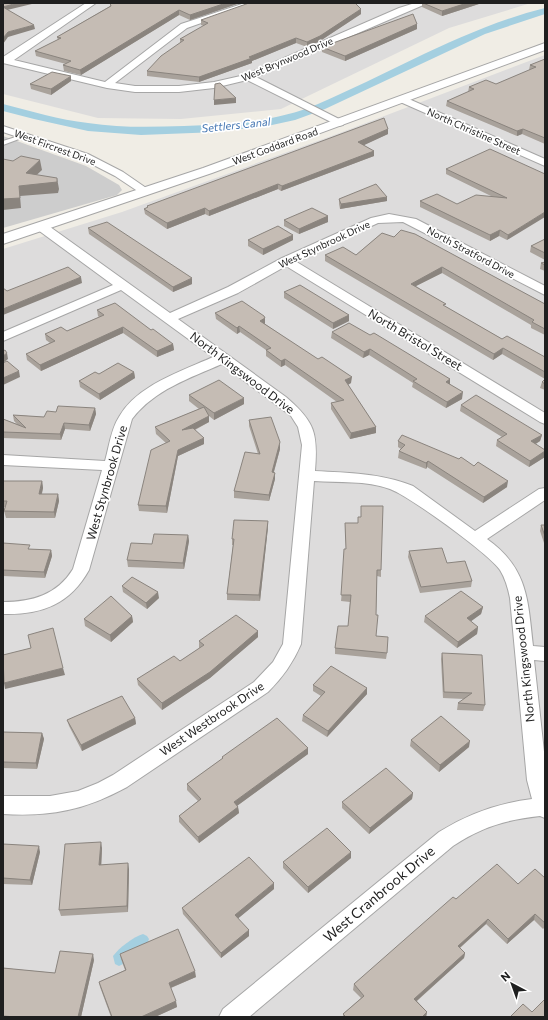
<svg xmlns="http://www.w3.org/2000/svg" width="548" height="1020" viewBox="0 0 548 1020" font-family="Commissioner,sans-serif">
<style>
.residential{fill:#dddcdc}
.religious{fill:#cdcdcd}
.water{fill:#a4cfe0}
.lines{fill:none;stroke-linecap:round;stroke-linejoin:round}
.canal{fill:#a4cfe0;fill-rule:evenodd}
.service-casing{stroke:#a6a6a6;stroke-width:2}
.minor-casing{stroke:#a6a6a6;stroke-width:2}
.tertiary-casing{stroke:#a6a6a6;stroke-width:2}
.service{fill:#fff;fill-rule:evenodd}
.minor{fill:#fff;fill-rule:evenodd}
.tertiary{fill:#fff;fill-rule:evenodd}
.wall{fill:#a9a29b}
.shaded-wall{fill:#8a847e}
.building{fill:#c5bcb4;stroke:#8a847e}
.labels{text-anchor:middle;stroke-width:3.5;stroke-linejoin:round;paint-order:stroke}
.far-street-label{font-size:10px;fill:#1f1f1f;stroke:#fff}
.far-water-label{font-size:11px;font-style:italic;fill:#4778b4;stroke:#fff}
.street-label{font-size:12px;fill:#1f1f1f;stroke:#fff}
.near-street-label{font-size:14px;fill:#1f1f1f;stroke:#fff}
</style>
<rect width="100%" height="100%" fill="#f0ede5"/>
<path class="residential" d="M3 3H531L449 28 281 109 181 119 98 118 3 94Z
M545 55V1017H3V249L122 212 337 134Z"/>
<path class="religious" d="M3 136 86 166 119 185 122 190 117 195 3 228Z"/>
<path class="water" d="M143 934 147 936 149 939 147 944 123 964 119 966 115 964 113 956C119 948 133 937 143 934Z"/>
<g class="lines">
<path class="canal" d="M545 8V14L485 34 325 109 295 120 272 125 218 132 141 135 88 131 34 119 3 111V104C31 111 59 120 88 123 120 128 152 127 184 126 230 124 276 122 318 104 393 72 465 28 545 8Z"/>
<defs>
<path id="service" d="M22 135 27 136 3 145V141Z"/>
<path id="minor" d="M86 3H96L14 60 105 82 181 24 245 3H258L187 28 115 83 135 86H179L214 82 245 75 399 8 415 3H428L256 77 343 121 344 123 343 125 339 126 247 80 214 88 179 92H135L107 88 3 63V57Z
M402 96 545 159V166L398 101 397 99Z
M3 126 88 154 123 172 152 192 146 195 142 194 115 176 80 158 3 132Z
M389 214 416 219 545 286V295L403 222 378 223 295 261 545 413V424L540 422 286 266 238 293 178 319 286 397C315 422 318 433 315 471 349 473 381 473 413 486L475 531 539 489 545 488V500L487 539C528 568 528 601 533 646L545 647V661L534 660 545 761V818L540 816C506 820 483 826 453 846L249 1017H219L223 1009 439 832C468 814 498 803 532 799L527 780 510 598C508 588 505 578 500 570 488 553 409 496 390 489 366 480 339 483 314 481L301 644C293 663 282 678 268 692L127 787C85 810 50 817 3 814V796H50L78 791 98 783 113 775 254 682 273 662 283 644 302 445 298 427 291 416 222 364C190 378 154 390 132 419L89 570C70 604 42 615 3 614V602C32 602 57 595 73 569L102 470 3 465V455L105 461C109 447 111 429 119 417 137 385 182 371 213 357L121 290 3 341V332L113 285 38 230 36 227 38 224H46L170 313 228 287 282 258 371 218Z"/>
<path id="tertiary" d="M545 43V50L212 173 3 244V234L203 168Z"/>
</defs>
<use href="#service" class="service-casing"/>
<use href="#minor" class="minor-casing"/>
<use href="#tertiary" class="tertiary-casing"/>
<use href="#service" class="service"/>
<use href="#minor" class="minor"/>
<use href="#tertiary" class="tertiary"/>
</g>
<path class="wall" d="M110 3H240L190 20 179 15 81 75 64 71 63 65 66 64 36 56 35 51 58 40 57 37 110 6Z
M422 3H482L442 16 422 7Z
M361 14 320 41 307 47 296 43 252 61V63L199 82 147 76V71L180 43V39L204 26 201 25V20Z
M417 24V29L345 61 322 52V47Z
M545 59V144L522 134 517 136 446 106 447 101 468 92 469 87 496 84 530 70H529L530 65Z
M71 81 51 95 31 89 30 84Z
M388 129V134L363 145 374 151V156L281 191 278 189 209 216 205 214 167 229 145 214 144 209 147 208V206Z
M446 169 545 174 507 240 499 236 490 241 420 207V201L457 204 491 196 446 174Z
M387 197V201L340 209 339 204V199Z
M328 216V222L299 234 284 226V220Z
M88 228 192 284 173 292 89 234Z
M382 233 545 304V335L531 328V325L442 273 416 286 446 307 502 339 545 357V379L502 354 493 360 325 261V255H356Z
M545 239V260L530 252 531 246Z
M248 240H293L263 255 248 246Z
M545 262V271L540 269 541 263Z
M284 292 349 315V321L333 329 284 298Z
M97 310 151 330 173 344 174 350 157 357 123 333 41 371 27 360 26 354 50 343 46 340 45 334 67 331 99 317 98 316Z
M215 313 265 318V324L351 383 348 385 376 427V433L350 439 331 409V403L337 402 285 365 281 367 266 356V350L240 332 237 334 216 319Z
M332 332 370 335 450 379V384L462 399 446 408 412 387 413 383 369 355 363 358 331 338Z
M134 372 135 378 100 400 80 387 79 381 99 374Z
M545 379V390L540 388 542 382Z
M189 395 244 404 214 420 209 416V422L195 430 204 444 178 456 167 513 139 511 138 505 166 443 156 434 155 427 199 409 189 401Z
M461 405 542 435 540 441 536 444 545 457 529 467 496 446 497 440 502 437 460 411Z
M95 408 96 414 90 431 65 429 61 440 3 438V419L17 424 14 421 13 415 44 417 56 412Z
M249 420 280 449 274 472 275 473V479L269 501 234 498V491L258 454 249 426Z
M398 441 507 487 483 503 427 467 426 469 398 458 399 451 401 449 398 447Z
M3 481H42L43 488 42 494H58L59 501 55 518H6L4 511 5 507H3Z
M361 506 381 570V577L377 576 376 615V636L387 653 386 659 335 654V648L348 626 350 602 341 601 346 549 345 523H358L361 517Z
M268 521V527L260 601 227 600V594L233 545H232V539Z
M541 525H545V546L540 531Z
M188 535 189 541 184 569 128 567 127 560 152 544Z
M3 543 30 549 51 550 52 556 45 578 3 576Z
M409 551 472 581 471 587 420 593 408 557Z
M122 586 159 598 147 609 123 592Z
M483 607 481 614 470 621 478 627 477 634 457 648 424 622 425 616Z
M132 616 133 622 111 642 85 626 84 619Z
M258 631V637L210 678 162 710 138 685 137 679 180 661 200 648H199V641Z
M442 653 485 705 483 711 457 710 458 703 464 699 443 698 441 659Z
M313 685 367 694 327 737 302 721 303 715 321 696 313 691Z
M135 718 136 724 82 751 69 726 67 720Z
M3 732 42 733 44 739 37 769 3 768Z
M411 740 469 747 439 772 410 746Z
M308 748V754L237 806 238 807 239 813 199 843 179 822V816L198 801 187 790V784L222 759V757Z
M413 793 412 799 369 834 342 808V802Z
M3 844 40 852 32 885 3 884Z
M102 848 101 865 129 869 128 912 61 916 59 910Z
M351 858 308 893 283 868V862Z
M545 878V927L543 929 534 920 507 944 486 924 460 948 465 953 464 958 417 1001 427 1012 426 1017H343V1014L361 998 353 990 354 984 456 899Z
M274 889 238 918 249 936 221 958 183 914 182 908Z
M120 954 196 977 171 988 177 1007 155 1017H111L100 987 99 982 125 970 121 959Z
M94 960 81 1017H3V968L55 973Z"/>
<path class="shaded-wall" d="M17 3H36L3 11V7Z
M226 3H240L190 20V15Z
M467 3H482L442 16V11Z
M361 9V14L320 41 307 47V42Z
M179 10V15L81 75 80 70Z
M417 24V29L345 61V56Z
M34 25 35 29 8 37 3 44V38L8 32Z
M296 38V43L252 61V63L199 82V77Z
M71 76V81L51 95V89Z
M236 98V103L214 105V100Z
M388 129V134L358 148V142Z
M523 129 522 134 517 136V131Z
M374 151V156L281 191 282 186Z
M40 160 42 170 28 183 26 173Z
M57 178 59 189 58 193 20 196 21 208 3 210V199L19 186Z
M278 184V189L209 216V211Z
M387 197V201L340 209 341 204Z
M205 208V214L167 229V223Z
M545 212V217L507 240 508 235Z
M328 216V222L299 234V229Z
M500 230 499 236 490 241V235Z
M293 235V240L263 255V249Z
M442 267V273L410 289 411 284Z
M81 277 82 283 3 315V309Z
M192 278V284L173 292V287Z
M349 315V321L333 329V323Z
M265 318V324L260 321Z
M239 326 240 332 237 334V328Z
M123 327V333L41 371 40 365Z
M173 344 174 350 157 357V351Z
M503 348 502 354 493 360 494 354Z
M370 349 369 355 363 358 364 352Z
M7 353 8 359 3 363V356Z
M285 359V365L281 367V361Z
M19 371 20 377 3 385V378Z
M134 372 135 378 100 400 99 394Z
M352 377 351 383 345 386V380Z
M450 379V385L446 382Z
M463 392 462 399 446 408 447 402Z
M244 398V404L214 420V413Z
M95 408 96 414 90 431 89 425Z
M209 416V422L182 436V430Z
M64 423 65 429 61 440 60 434Z
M376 427V433L350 439 351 433Z
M542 435 540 441 530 447 531 441Z
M204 438V444L178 456 167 513 166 506 178 450Z
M280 442V449L272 478V472Z
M545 451V457L529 467 530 461Z
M428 461 427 467 426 469V463Z
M275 473V479L269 501V495Z
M42 481 43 488 40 500 39 494Z
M508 481 507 487 483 503 484 497Z
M58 494 59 501 55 518 54 512Z
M268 521V527L260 601 259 595Z
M188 535 189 541 184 569 183 563Z
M51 550 52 556 45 578 44 572Z
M158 592 159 598 147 609 146 603Z
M483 607 481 614 466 625 467 618Z
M132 616 133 622 111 642 110 635Z
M478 627 477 634 457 648 458 642Z
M258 631V637L210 678 162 710V703Z
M63 668 65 675 5 689 4 683Z
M367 688V694L327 737 328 731Z
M135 718 136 724 82 751 81 745Z
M42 733 44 739 37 769 36 763Z
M470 741 469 747 439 772 440 765Z
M308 748V754L234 808V802Z
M413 793 412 799 369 834 370 828Z
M238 807 239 813 199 843 198 837Z
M101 842 102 848 101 871 99 865Z
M39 846 40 852 32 885 30 880Z
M351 852V858L308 893V887Z
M128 863 129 869 128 912 127 906Z
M274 883V889L235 921V915Z
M535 914 534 920 507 944 508 939Z
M488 919 486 924 456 951 458 946Z
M249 930V936L221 958V953Z
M465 953 464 958 413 1004 414 999Z
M93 954 94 960 81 1017H78Z
M195 971 196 977 170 988 169 983Z
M176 1001 177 1007 155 1017H141Z
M427 1012 426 1017H422Z"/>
<path class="building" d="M3 3H17L3 7Z
M110 3H226L190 15 179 10 80 70 63 65 71 61 35 51 61 38 57 37 111 6Z
M249 3H355L361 9 320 36 307 42 296 38 249 57 252 58 199 77 147 71 161 56 184 40 180 39 208 23 201 20Z
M423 3H467L442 11Z
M3 7 34 25 8 32 3 38Z
M413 14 417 24 345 56 322 47Z
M545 59V138L523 129 517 131 447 101 474 89 469 87 486 80 496 84 536 67 530 65Z
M52 72 71 76 51 89 30 84Z
M220 83 236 98 214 100 215 84Z
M384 118 388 129 358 142 374 151 282 186 278 184 209 211 205 208 167 223 144 209 148 207 147 206Z
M490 149 545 174V212L508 235 500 230 490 235 420 201 437 194 457 204 476 195 507 198 446 169Z
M21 156 40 160 26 173 57 178V182L19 186 20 198 3 199V159L13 161Z
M376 184 387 197 341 204 339 199Z
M312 208 328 216 299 229 284 220Z
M107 222 192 278 173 287 88 228Z
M278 226 293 235 263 249 248 240Z
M401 230 415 234 545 304V329L532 322 534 320 442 267 411 284 446 304 443 305 502 339 507 336 545 357V372L503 348 494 354 325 255 343 247 356 255 382 233 394 237Z
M545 239V253L531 246Z
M545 262V265L541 263Z
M68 267 81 277 3 309V288L7 291Z
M300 285 349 315 333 323 284 292Z
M242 301 264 316 265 318 260 321 318 359 322 357 352 377 345 380 376 427 351 433 331 403 344 400 285 359 281 361 266 350 271 348 239 326 237 328 215 313Z
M115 303 151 330 153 329 173 344 157 351 123 327 40 365 26 354 55 341 45 334 61 327 67 331 104 315 97 310Z
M349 323 370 335 374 333 450 379 446 382 463 392 447 402 413 381 417 379 370 349 364 352 332 332Z
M5 350 7 353 3 356V351Z
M7 361 19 371 3 378V363Z
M118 363 134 372 99 394 79 381 95 372 99 374Z
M545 379V384L542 382Z
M219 380 244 398 214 413 189 395Z
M476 395 542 435 531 441 545 450V451L530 461 497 440 507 434 461 405Z
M58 406 95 408 89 425 64 423 60 434 3 432V419L26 428 13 415 44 417 47 411 56 412Z
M204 407 209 416 182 430 193 428 204 438 178 450 166 506 138 505 151 450 170 441 155 427Z
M271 417 280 442 272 472 275 473 269 495 234 491 245 452 260 454 249 420Z
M402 435 459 459 461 457 474 466 478 462 508 481 484 497 428 461 426 463 399 451 405 445 398 441Z
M3 481H42L39 494H58L54 512 4 511 7 501H3Z
M361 506H383L381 570H377L376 615H378L376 636 388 637 387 653 335 648 338 626H348L351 595H341L344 549H346L345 523H358V517H361Z
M234 520 268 521 259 595 227 594 234 539H232Z
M541 525H545V536Z
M154 534 188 535 183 563 127 560 131 543 152 544Z
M3 543 30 545 28 549 51 550 44 572 3 570Z
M442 548 447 563 465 561 472 581 421 587 409 551Z
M132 577 158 592 146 603 122 586Z
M461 591 483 607 467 618 478 627 458 642 425 616Z
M111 596 132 616 110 635 84 619Z
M236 615 258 631 210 672 162 703 137 679 174 656 180 661 204 645 199 641Z
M53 628 63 668 4 683 3 655 31 648 28 635Z
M442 653 482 655 485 705 458 703 472 693 444 692Z
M331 666 367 688 328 731 303 715 325 692 313 685Z
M122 696 135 718 81 745 67 720Z
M441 716 470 741 440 765 411 740Z
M277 718 308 748 234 802 238 807 198 837 179 816 201 799 187 784 223 758 222 757Z
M3 732 42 733 36 763 3 762Z
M386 768 413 793 370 828 342 802Z
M327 828 351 852 308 887 283 862Z
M101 842 99 865 128 863 127 906 59 910 65 844Z
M3 844 39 846 30 880 3 878Z
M249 857 274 883 235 915 249 930 221 953 182 908Z
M497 864 518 884 535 869 545 878V923L535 914 508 939 488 919 458 946 465 953 414 999 427 1012 422 1017H346L343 1014 364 996 354 984 453 897 456 899Z
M178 929 195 971 169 983 176 1001 141 1017H112L99 982 126 970 120 954Z
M60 951 93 954 78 1017H16L3 1016V968L55 973Z
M545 999V1017H510L523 1004 532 1012Z"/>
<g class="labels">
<g class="far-street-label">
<text transform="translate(287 59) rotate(-23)" y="4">West Brynwood Drive</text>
<text transform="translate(474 131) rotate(24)" y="4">North Christine Street</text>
<text transform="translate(275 146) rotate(-20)" y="4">West Goddard Road</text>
<text transform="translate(55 147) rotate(20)" y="4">West Fircrest Drive</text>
<text transform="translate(324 244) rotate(-25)" y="4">West Stynbrook Drive</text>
<text transform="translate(471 252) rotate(28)" y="4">North Stratford Drive</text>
</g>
<g class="far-water-label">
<text transform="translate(236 125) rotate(-6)" y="4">Settlers Canal</text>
</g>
<g class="street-label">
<text transform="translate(415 340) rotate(31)" y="4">North Bristol Street</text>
<text transform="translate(242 373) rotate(37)" y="4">North Kingswood Drive</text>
<text transform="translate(107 483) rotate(-74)" y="4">West Stynbrook Drive</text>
<text transform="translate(524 659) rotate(-96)" y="4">North Kingswood Drive</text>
<text transform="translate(212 719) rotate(-34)" y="4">West Westbrook Drive</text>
</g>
<g class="near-street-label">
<text transform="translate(379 894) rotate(-40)" y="5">West Cranbrook Drive</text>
</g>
</g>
<rect width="548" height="1020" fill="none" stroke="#1f1f1f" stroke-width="8"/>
<g transform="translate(512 984) rotate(319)" stroke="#ffffff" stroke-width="3" paint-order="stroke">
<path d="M0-3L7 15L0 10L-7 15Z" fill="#1f1f1f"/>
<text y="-6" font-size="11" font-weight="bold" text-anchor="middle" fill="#1f1f1f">N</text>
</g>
</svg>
